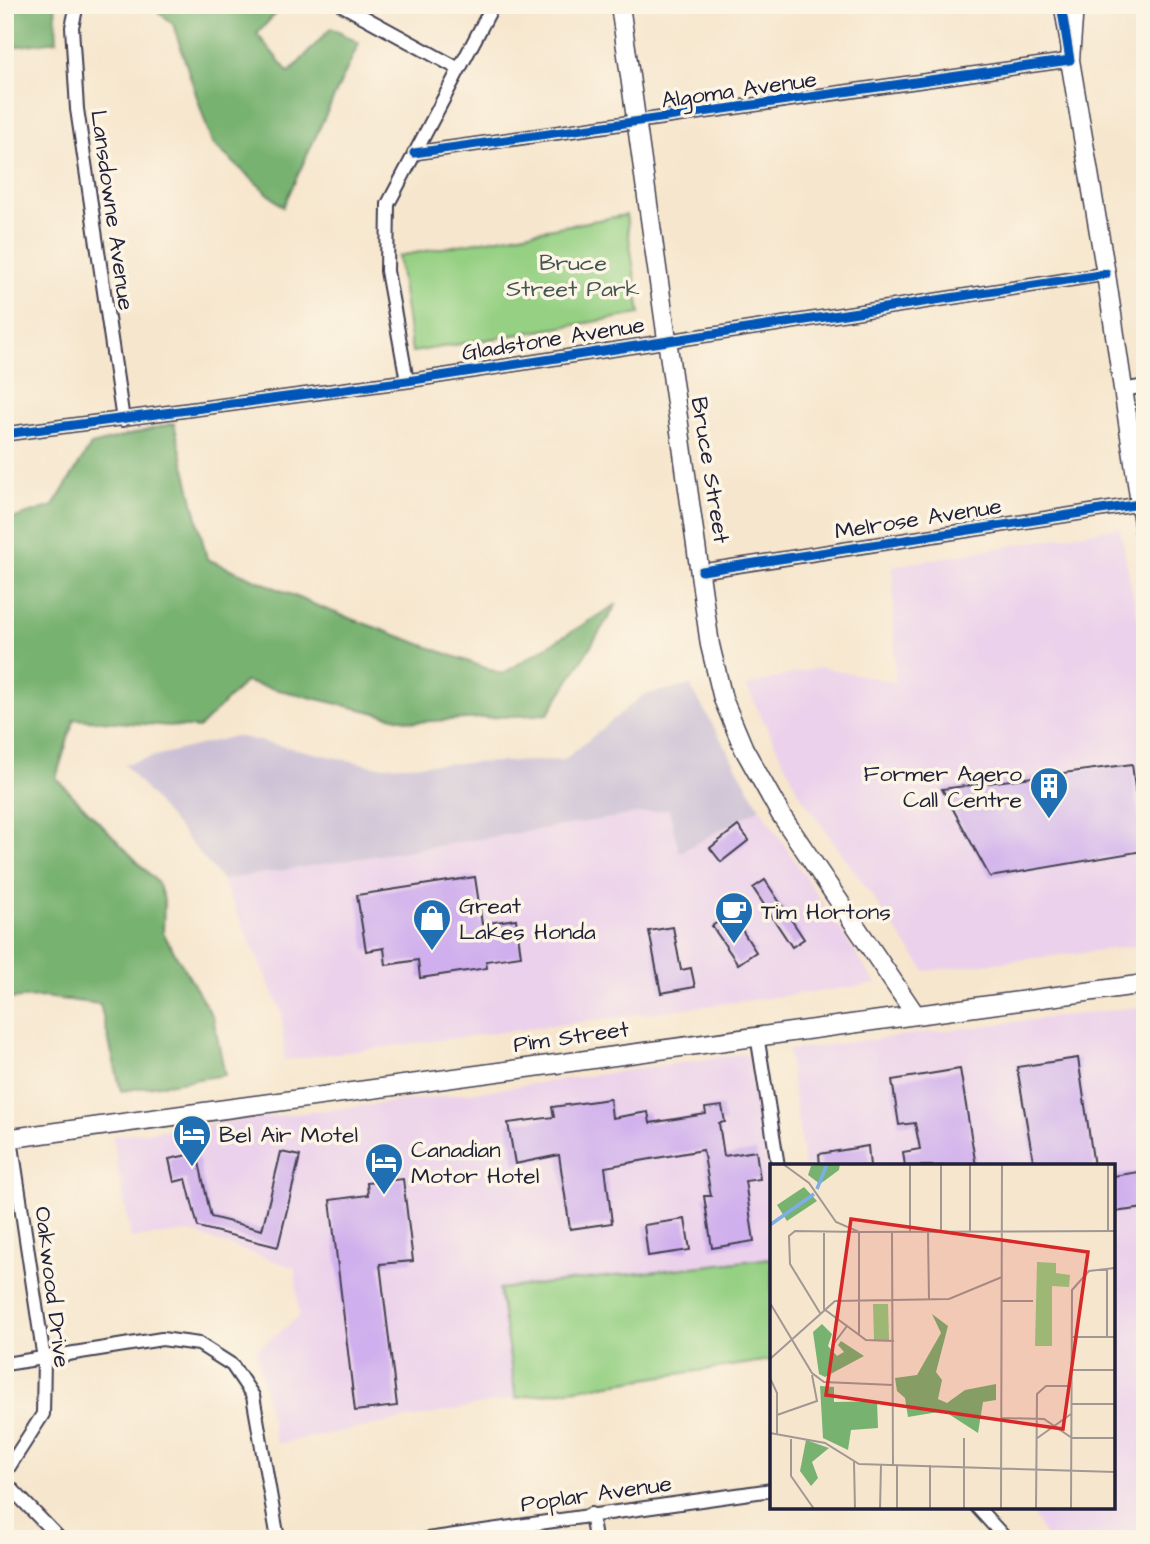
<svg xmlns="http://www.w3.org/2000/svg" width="1150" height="1544" viewBox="0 0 1150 1544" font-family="'Architects Daughter',sans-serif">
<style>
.built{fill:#ebd1eb}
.industrial{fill:#cbbfd5}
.green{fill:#95d083;stroke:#5c795f;stroke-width:2}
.forest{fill:#78b271;stroke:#4d6a56;stroke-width:2}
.building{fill:#cfafed}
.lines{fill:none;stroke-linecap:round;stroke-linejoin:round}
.street-casing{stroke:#423f51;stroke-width:16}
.secondary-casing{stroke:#423f51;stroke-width:21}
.street{stroke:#fff;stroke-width:12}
.secondary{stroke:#fff;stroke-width:18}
.cycleway-casing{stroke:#fcf5e5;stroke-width:13}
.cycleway{stroke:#0057b8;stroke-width:9}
.labels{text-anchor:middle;stroke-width:7;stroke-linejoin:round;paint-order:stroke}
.street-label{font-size:23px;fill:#22223b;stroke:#fcf5e5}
.park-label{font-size:23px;fill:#445651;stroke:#fcf5e5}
.poi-label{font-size:23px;fill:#22223b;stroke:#fcf5e5;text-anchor:start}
.inset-river{fill:none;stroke:#7daee9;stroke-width:3.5}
.inset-road{fill:none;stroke:#a19893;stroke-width:2}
.view{fill:#d62828;fill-opacity:0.15;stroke:#d62828;stroke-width:3.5}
.inset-edge{fill:none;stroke:#22223b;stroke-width:3.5}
</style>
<rect width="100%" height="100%" fill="#fcf5e5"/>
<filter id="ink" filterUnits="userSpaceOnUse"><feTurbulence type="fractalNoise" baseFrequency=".0143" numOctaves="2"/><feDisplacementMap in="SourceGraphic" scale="14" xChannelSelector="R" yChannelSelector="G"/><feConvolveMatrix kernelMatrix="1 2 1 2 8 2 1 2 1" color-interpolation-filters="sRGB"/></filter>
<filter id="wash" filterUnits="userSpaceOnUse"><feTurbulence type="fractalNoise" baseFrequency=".00686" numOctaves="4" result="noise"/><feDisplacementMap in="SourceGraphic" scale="28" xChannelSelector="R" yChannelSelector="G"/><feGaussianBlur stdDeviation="1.57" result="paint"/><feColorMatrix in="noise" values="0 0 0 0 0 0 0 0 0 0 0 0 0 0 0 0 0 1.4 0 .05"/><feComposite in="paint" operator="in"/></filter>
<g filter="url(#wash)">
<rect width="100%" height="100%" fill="#f6e6cd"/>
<path class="built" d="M1120 527 1145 657V945L925 971 801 796 746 686 820 667 895 682 893 566Z
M760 808 876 984 284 1060 282 1013 222 880 670 809 679 853Z
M1145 1006V1539H1047L1028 1507H1113V1166H804L788 1050Z
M748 1053 772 1198V1258L499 1289 516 1398 276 1444 256 1349 299 1317 295 1268 190 1232 131 1238 112 1136 469 1093Z"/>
<path class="industrial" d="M690 685 760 808 679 853 669 809 222 880 124 764 235 736 375 766 564 760 643 695Z"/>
<path class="green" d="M626 215 640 314 412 352 398 256Z
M772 1258V1360L516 1398 499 1289Z"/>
<path class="forest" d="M5 5H55L57 41 5 48Z
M150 5H283L257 34 289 73 331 28 359 43 283 207 212 143 173 24Z
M174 423 207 559 325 609 502 674 617 604 548 714 415 722 245 682 199 728 74 719 56 778 158 883 164 900 163 933 213 1017 225 1075 121 1091 100 1004 43 997 5 999V521L53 506 91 445Z"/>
<g id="blocks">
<path class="building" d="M1132 764 1143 851 990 877 942 789Z
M738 826 749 840 721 862 710 848Z
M475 877 482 924 516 919 521 956 486 961 487 968 420 978 418 960 386 965 384 948 366 951 357 895Z
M765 880 804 939 792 947 753 888Z
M731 913 756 952 738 964 712 926Z
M673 927 681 970 691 968 695 987 661 993 649 931Z
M1078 1058 1094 1166H1034L1017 1067Z
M960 1069 976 1166H905L903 1152 920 1149 915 1123 899 1125 892 1080Z
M610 1099 612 1118 648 1112 650 1123 706 1114 705 1108 722 1106 725 1122 719 1123 724 1156 756 1151 760 1179 745 1181 754 1241 712 1248 704 1196H711L703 1150 605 1167 612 1223 570 1229 559 1155 515 1164 508 1123 554 1117 552 1107Z
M868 1146 870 1166H820L819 1154Z
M281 1152 300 1156 278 1247 198 1227 186 1179 174 1182 169 1159 197 1153 211 1217 262 1230Z
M1145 1171V1208L1113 1212V1176Z
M403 1179 413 1261 380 1264 397 1406 355 1411 330 1200 368 1195 367 1183Z
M685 1219 690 1250 648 1256 644 1225Z"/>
</g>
</g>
<g filter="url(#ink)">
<use href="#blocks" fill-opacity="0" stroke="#423f51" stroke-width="2"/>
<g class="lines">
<defs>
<path id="street" d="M77 5 72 27 77 109 123 420
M342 5 459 69
M414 153 1070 60 1061 5
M407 381 387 271 388 204 493 5
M1123 390 1145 386
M5 434 407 381 1106 274
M702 571 1140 504
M757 1035 778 1166
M5 1364 162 1339 199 1344 232 1365 253 1396 278 1539
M5 1473 43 1414 44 1359 11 1139
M5 1482 60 1539
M977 1507 1006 1539
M591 1514 595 1539
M427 1539 772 1490"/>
<path id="secondary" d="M620 5 710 645 723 699 744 749 781 815 915 1014
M1074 5 1070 60 1106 274 1145 537
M5 1139 1145 984"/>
</defs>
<use href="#street" class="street-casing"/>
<use href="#secondary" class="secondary-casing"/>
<use href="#street" class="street"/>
<use href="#secondary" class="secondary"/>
<defs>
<path id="cycleway" d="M414 153 1070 60 1061 5
M5 434 407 381 1106 274
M702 571 1140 504"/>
</defs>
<use href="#cycleway" class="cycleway-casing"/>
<use href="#cycleway" class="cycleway"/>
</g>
</g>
<defs>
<symbol id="building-pin" viewBox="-11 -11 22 30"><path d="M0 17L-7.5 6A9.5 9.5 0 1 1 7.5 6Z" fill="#1f6fb2" stroke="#fcf5e5"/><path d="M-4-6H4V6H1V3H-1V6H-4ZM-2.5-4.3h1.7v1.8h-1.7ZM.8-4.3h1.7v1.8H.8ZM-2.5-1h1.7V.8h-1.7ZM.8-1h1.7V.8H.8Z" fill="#fff"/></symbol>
<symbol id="cafe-pin" viewBox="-11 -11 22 30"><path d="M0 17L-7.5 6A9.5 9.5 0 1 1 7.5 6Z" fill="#1f6fb2" stroke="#fcf5e5"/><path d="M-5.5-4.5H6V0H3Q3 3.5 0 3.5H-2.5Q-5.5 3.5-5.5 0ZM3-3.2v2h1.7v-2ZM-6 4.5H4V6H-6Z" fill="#fff"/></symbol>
<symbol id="shop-pin" viewBox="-11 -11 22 30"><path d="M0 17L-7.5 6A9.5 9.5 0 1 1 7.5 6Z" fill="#1f6fb2" stroke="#fcf5e5"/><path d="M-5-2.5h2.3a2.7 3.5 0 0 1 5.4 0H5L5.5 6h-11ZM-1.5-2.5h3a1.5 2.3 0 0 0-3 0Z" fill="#fff"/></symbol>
<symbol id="hotel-pin" viewBox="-11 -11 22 30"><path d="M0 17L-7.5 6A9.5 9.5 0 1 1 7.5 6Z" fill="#1f6fb2" stroke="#fcf5e5"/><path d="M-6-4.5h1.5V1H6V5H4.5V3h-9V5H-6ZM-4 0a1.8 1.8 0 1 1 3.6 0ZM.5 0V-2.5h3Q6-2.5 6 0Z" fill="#fff"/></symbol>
</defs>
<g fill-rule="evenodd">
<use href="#building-pin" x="1027" y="764" width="44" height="60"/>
<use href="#cafe-pin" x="712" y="889" width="44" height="60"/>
<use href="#shop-pin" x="410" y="896" width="44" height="60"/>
<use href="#hotel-pin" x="170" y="1112" width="44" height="60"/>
<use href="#hotel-pin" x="362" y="1140" width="44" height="60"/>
</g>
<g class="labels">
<g class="street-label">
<text transform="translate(739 89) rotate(-8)" y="8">Algoma Avenue</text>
<text transform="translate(113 210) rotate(82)" y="8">Lansdowne Avenue</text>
<text transform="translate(553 338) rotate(-9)" y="8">Gladstone Avenue</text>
<text transform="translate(711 470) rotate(81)" y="8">Bruce Street</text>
<text transform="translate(918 518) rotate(-9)" y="8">Melrose Avenue</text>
<text transform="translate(571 1036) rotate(-8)" y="8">Pim Street</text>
<text transform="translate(53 1287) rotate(83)" y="8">Oakwood Drive</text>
<text transform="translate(596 1493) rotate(-8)" y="8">Poplar Avenue</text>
</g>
<g class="park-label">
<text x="573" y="270">Bruce<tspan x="573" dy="26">Street Park</tspan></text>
</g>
<g class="poi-label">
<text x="1022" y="781" text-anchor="end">Former Agero<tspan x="1022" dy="26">Call Centre</tspan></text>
<text x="459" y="913">Great<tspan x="459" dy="26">Lakes Honda</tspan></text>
<text x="761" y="919">Tim Hortons</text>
<text x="219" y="1142">Bel Air Motel</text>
<text x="411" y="1157">Canadian<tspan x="411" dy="26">Motor Hotel</tspan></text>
</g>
</g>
<g transform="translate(770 1164)">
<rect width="345" height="345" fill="#f6e6cd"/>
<path d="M267 98 286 99V109L300 111 299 123 282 122V182H265ZM103 140H118L119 176H104Z" fill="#95d083"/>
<path d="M70 0 69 6 50 20 38 11 41 2ZM34 23 47 37 17 57 7 41ZM162 150 178 162 166 208 172 216 168 235 177 239 195 226 226 220V236L213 238 208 269 174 247 138 253 135 234 127 227 125 214 147 211 171 169ZM52 160 62 170 58 182 67 192 74 188 68 181 71 177 94 192 55 213 49 210 43 168ZM50 222 64 223V238L107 237 108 264 81 266 78 286 53 274ZM36 276 59 284 42 298 48 314 41 322 30 307Z" fill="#78b271"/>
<path class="inset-river" d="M47 25 57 0M0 61 44 30"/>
<path class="inset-road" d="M13 0 39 19 66 58 89 68 345 67M140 0V67M200 0V67M171 67V0M338 67V0M122 68 123 301M158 68 159 136M54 69V145L96 176 124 177M232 137H263M0 139 42 209 54 218 123 221M50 149 20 100 19 72 25 67 89 68V171M302 173H345M337 173V105M62 182 77 162M0 195 65 137 179 135 232 113M302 206H345M0 214 7 229V271M302 240H345M7 251 47 237 42 211M231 254 274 255 302 274H345M0 269 55 279 89 300 345 308M21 275V312L44 345M266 275 301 250M84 298 85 345M160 301V345M110 345 111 301M127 345V301M194 345V274M231 345 232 0M266 345 267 230 276 222H301M301 345 302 126 319 107 345 104"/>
<path class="view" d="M81 55 318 88 293 265 56 231Z"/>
<rect width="345" height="345" class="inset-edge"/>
</g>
<rect width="1150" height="1544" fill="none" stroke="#fcf5e5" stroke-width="28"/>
</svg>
